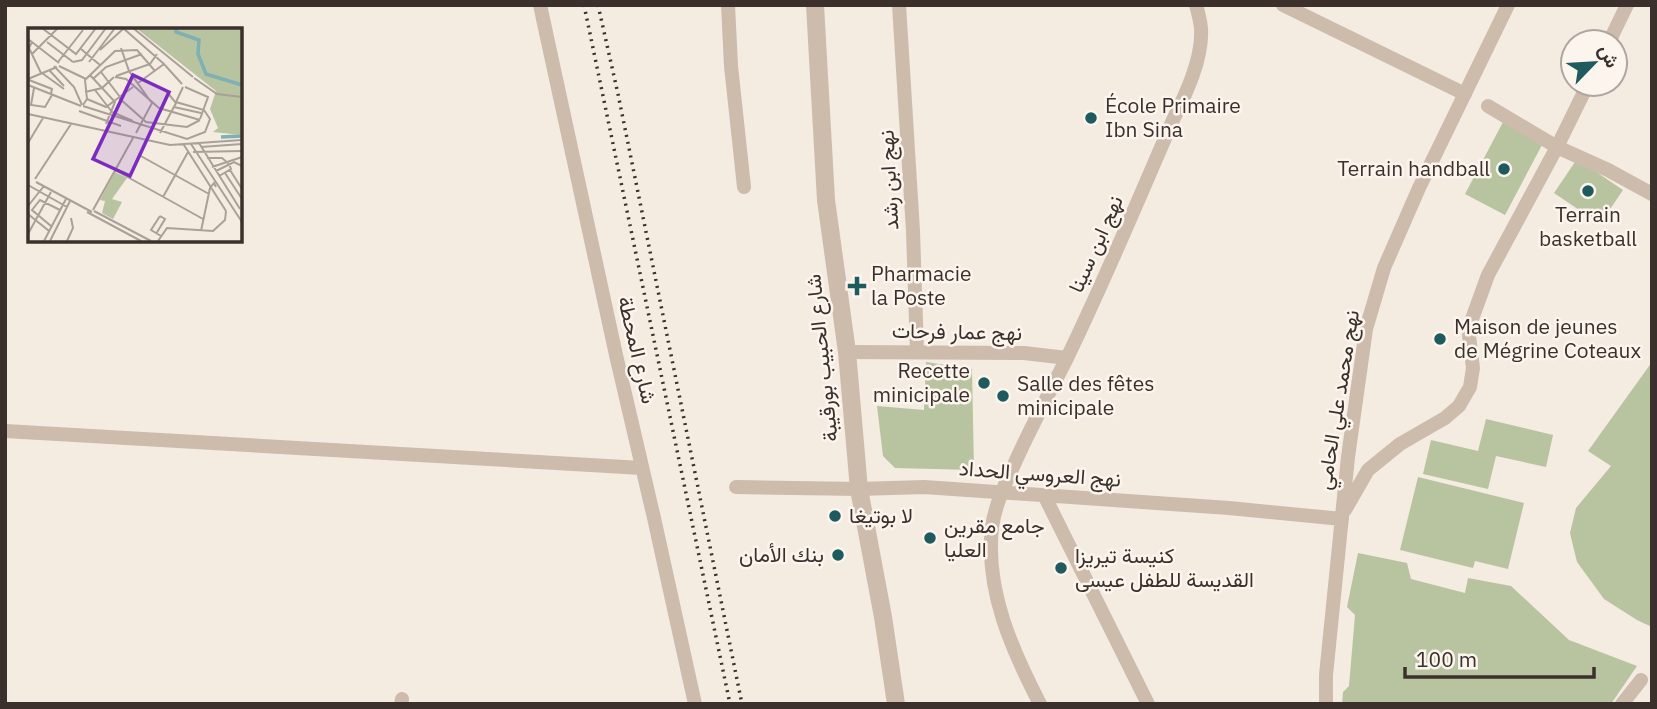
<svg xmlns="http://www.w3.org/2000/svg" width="1657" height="709" viewBox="0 0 1657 709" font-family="'IBM Plex Sans',Vazirmatn,sans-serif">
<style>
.park{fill:#b8c4a0}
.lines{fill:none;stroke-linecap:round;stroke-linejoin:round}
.minor{stroke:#cdbbac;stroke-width:14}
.tertiary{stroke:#cdbbac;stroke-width:18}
.rail{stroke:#3b302b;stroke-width:3.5;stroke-dasharray:2 5;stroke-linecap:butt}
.poi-dot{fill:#1f5a5e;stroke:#fbf5ee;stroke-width:2.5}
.labels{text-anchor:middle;stroke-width:5;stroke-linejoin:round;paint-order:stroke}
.poi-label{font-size:21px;fill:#3b302b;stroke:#fbf5ee;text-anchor:start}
.street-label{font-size:21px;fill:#3b302b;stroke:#fbf5ee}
.inset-river{fill:none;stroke:#7fb0b2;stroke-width:3.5}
.inset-road{fill:none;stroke:#aaa098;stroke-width:2}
.view{fill:#7b2cbf;fill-opacity:0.15;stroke:#7b2cbf;stroke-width:3.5}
.inset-edge{fill:none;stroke:#3b302b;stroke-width:3.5}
</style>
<rect width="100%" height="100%" fill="#f4ebe1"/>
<path class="park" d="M1503 122 1543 143 1505 215 1465 194Z
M1577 159 1623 190 1600 224 1554 193Z
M926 362 972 369 974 470 895 468 883 456 877 406 924 410Z
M1652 362V627L1637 620 1604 599 1577 562 1570 533 1576 508 1611 466 1588 451Z
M1486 419 1553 435 1546 467 1496 456 1488 489 1423 474 1431 440 1478 451Z
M1418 477 1524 503 1508 569 1475 561 1473 568 1400 550Z
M1358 553 1407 563 1411 579 1465 593 1468 578 1511 586 1569 640 1637 666 1611 704H1342L1343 692 1349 686 1355 615 1347 607Z"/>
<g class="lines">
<path class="minor" d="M540 5 616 355 654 518 695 704
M728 5 731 66 744 187
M899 5 913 231 917 352
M1283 5 1465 94
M1609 42 1627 5
M1488 106 1557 147 1608 170 1652 194
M847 352 1024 353 1067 358
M5 431 642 468
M736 487 859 489 924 487 1229 508 1342 519
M1045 497 1148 704
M1345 510 1368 470 1400 444 1445 418 1459 406 1470 387 1473 368 1469 336 1472 319 1488 275 1557 147 1588 84
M401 704 402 699
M1040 704C1012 650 985 590 992 527 995 506 1004 486 1013 467 1029 430 1049 394 1067 358 1105 280 1138 200 1173 120 1186 94 1203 58 1201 28 1200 20 1198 12 1196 5
M1326 704V675L1348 457 1366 329 1384 268 1419 188 1508 5
M1622 704 1641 680"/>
<path class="tertiary" d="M815 5 826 200 847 352 859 489 883 617 896 704"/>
<path class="rail" d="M584 5 730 704
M598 5 618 94 742 704"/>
</g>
<g class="poi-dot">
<circle cx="1091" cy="118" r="7"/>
<circle cx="1504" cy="169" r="7"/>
<circle cx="1588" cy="191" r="7"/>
<path d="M853.5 275.5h7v7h7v7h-7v7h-7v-7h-7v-7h7z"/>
<circle cx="1440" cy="339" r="7"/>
<circle cx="984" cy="383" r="7"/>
<circle cx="1003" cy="396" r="7"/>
<circle cx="835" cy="516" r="7"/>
<circle cx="930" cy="538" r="7"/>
<circle cx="838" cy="555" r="7"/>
<circle cx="1061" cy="568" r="7"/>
</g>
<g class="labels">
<g class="poi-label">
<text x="1105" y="113">École Primaire<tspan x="1105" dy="24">Ibn Sina</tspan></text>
<text x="1490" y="176" text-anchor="end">Terrain handball</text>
<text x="1588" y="222" text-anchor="middle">Terrain<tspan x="1588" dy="24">basketball</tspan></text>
<text x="871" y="281">Pharmacie<tspan x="871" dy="24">la Poste</tspan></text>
<text x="1454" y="334">Maison de jeunes<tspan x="1454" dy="24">de Mégrine Coteaux</tspan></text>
<text x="970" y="378" text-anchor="end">Recette<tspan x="970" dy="24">minicipale</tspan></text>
<text x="1017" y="391">Salle des fêtes<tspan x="1017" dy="24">minicipale</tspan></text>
<text x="849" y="523">لا بوتيغا</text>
<text x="944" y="533">جامع مقرين<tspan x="944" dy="24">العليا</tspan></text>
<text x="824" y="562" text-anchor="end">بنك الأمان</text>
<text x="1075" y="563">كنيسة تيريزا<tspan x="1075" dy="24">القديسة للطفل عيسى</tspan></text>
</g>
<g class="street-label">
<text transform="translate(889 180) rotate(-93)" y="7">نهج ابن رشد</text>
<text transform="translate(1096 244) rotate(-66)" y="7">نهج ابن سينا</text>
<text transform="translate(957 332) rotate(1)" y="7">نهج عمار فرحات</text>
<text transform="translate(637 350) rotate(77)" y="7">شارع المحطة</text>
<text transform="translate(822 358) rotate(-96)" y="7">شارع الحبيب بورقيبة</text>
<text transform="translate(1338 400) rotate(-81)" y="7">نهج محمد علي الحامي</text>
<text transform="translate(1040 474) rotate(4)" y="7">نهج العروسي الحداد</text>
</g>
</g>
<g transform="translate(28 28)">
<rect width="214" height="214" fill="#f4ebe1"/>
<path d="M87 144 99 150 84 171 94 174 85 191 74 185 77 173 72 172Z" fill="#b8c4a0"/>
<path d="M108 0H213V107L185 104 190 100 182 81 188 63Z" fill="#b8c4a0"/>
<path class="inset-river" d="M148 0V4L171 12 170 26 178 46 214 57M193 109 214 108"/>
<path class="inset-road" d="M14 0 48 26 68 0M95 0 136 36M105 0 165 49M0 11 31 35M4 14 1 20 13 45M19 14 45 34M93 20 101 43 123 74M53 21 72 37M72 22 95 1M4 26 30 0M30 34 55 2M45 34 54 32 78 0M61 34 87 0M26 38 46 59 54 77M31 38 58 51M21 42 36 58M73 44 92 69M14 45 36 61M62 47 87 74 78 96M88 48 122 36 129 26M87 49 98 51 131 80 172 92M66 50 78 39 114 26M166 50 189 66 214 69M0 51 29 39M1 52 24 61 23 66M110 55 136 36 154 56M0 57 53 78M157 59 180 69 172 91M6 60 3 77 17 79 24 67M67 62 84 84 105 93M57 64 74 60 86 49M91 70 118 94 159 99 172 92M59 71 78 79 105 59M55 77 59 71 57 52 87 23 109 22 127 43M55 78 159 111 177 104 182 91 176 82 148 74 155 59M146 79 173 85M51 83 93 98M0 86 142 117 214 112M108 105 124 75M132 105 148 75 139 64M0 115 15 90M171 115 212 181M163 116 214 194M156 117 198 183M173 119 214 116M165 124 214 123M111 127 181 166M179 130H194L201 136 203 141 191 148M184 139 214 129M87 142 175 191M202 142 214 161M188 143 206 134 214 138M197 145 214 171M7 151 43 96M8 154 64 184M0 157 39 179M135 169 160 124M0 178 16 158M65 182 105 110M66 183 123 213M59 184 113 213M0 186 21 203M132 188 123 202 133 208M23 198 4 182 12 172 32 182M173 203 182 160 186 155 188 159M0 206 23 164M128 206 137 191 132 188M16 213 38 171M22 213 42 173M39 213 45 200 43 190M130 213 139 200 185 203 197 192 198 183"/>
<path class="view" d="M105 47 141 64 102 148 65 131Z"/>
<rect width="214" height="214" class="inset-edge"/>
</g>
<rect width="1657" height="709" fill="none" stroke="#3b302b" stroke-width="14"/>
<g transform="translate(1594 63) rotate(65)"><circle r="33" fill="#fbf5ee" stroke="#aea6a0" stroke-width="2"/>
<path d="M0-5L12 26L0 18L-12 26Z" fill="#1f5a5e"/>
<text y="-10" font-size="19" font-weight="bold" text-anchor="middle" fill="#3b302b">ش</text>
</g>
<path d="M1405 667v10h189v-10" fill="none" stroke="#3b302b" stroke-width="3.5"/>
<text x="1416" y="667" font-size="21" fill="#3b302b" stroke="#fbf5ee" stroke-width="5" paint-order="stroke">100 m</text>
</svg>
